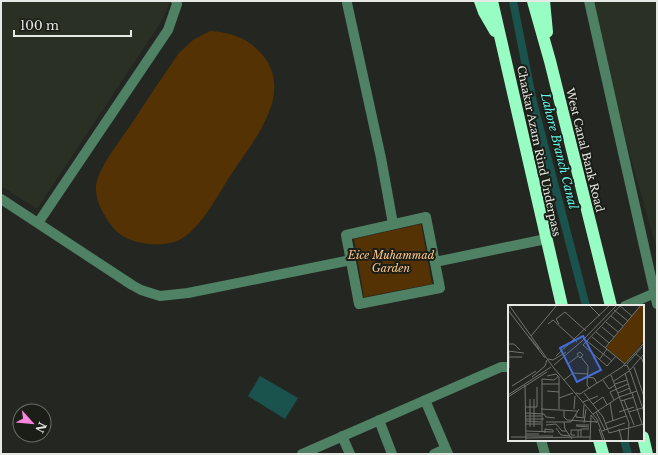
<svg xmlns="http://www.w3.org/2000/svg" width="658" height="455" viewBox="0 0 658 455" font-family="'Libre Baskerville',serif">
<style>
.built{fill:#2a3024}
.green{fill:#543203}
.water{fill:#1a524e}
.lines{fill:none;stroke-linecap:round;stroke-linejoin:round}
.canal{stroke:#1a524e;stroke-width:8}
.minor{stroke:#4f8164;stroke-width:10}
.highway{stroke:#97fdc3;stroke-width:12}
.labels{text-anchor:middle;stroke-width:4;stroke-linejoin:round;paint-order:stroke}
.street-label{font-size:11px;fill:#e7e9e4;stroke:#1b1e17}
.park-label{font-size:11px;font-style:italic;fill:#fec688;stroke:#1b1e17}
.water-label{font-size:12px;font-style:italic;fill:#61f5ea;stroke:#1b1e17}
.inset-road{fill:none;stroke:#72756f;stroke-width:1}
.view{fill:#456dda;fill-opacity:0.15;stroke:#456dda;stroke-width:2}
.inset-edge{fill:none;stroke:#e7e9e4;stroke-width:2}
</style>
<rect width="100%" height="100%" fill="#242721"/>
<path class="built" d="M1 1H170L164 17 37 209 1 186Z
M592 1H657V251L626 140Z"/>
<path class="green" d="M210 31C229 32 245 37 259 51 298 91 253 141 230 176 217 196 198 235 174 242 154 248 123 243 111 225 103 213 95 201 96 186 98 168 120 141 130 126 146 102 162 77 179 53L193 40Z
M421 224 432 284 364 297 354 239Z"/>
<path class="water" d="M260 376 298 398 285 419 248 396Z"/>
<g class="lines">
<path class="canal" d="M513 1 533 102 586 306
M624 440 628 454"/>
<path class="minor" d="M589 1 657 304
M347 3 381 158 393 224
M1 199 132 285 141 290 160 296 188 293 351 260
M426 217 440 288 359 304 346 235Z
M38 223 168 30 177 4 176 1
M435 262 546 239
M625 306 657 292
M425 400 448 454
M379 420 392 454
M342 436 350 454
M541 440 545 454
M302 454 501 367H509
M434 454 445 449"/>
<path class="highway" d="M480 1 484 12 495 31
M492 1 562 306
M533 1 550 61 611 306
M544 1 547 32
M643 437 647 454
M599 440 603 454"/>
</g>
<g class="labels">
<g class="street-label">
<text transform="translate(585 150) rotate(76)" y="4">West Canal Bank Road</text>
<text transform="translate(539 151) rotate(78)" y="4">Chaakar Azam Rind Underpass</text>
</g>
<g class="park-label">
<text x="391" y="259">Eice Muhammad<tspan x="391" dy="13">Garden</tspan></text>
</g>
<g class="water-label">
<text transform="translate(559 151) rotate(76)" y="4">Lahore Branch Canal</text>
</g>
</g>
<g transform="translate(508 305)">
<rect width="136" height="136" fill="#242721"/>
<path d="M133 0H136V36L117 58 98 43Z" fill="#543203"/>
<path class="inset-road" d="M1 0 45 62 89 114 97 136M81 0 92 11M112 1 124 11M0 5 37 53M106 5 120 16M103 11 115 21M98 17 110 27M40 19 45 15 69 37M51 19 48 14 57 7 78 26M94 22 106 32M88 27 101 38M23 31 49 0M21 32 31 44M84 32 117 59M79 36 104 56M0 39H6L12 45M97 43 133 0M0 46 16 48M72 47 75 50 72 53 69 49ZM128 49 134 54 136 60M48 51 102 0M108 51 99 61 75 40 113 0M0 52H14M73 52 80 61 79 80 82 84M40 54 45 55 58 47M91 55 99 44M60 59 70 51M119 59 134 42M46 60 74 36 109 0M116 61 119 60 123 69 136 107M126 62 136 92M1 63V46M122 65 136 49M117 68 123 88M103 70 121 118 120 136M39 71 48 69 51 72V104M24 72 37 61 39 55M79 72 86 73 89 78M56 75 65 68 80 69M95 75 101 84 107 80M106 76 121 66M34 79H51M107 79 119 75M17 80 18 136M4 81 28 66M39 86 51 87M68 88 72 89 114 62 136 38M76 88 95 112 101 128M110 88 122 83M124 88 134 119M0 90 43 62M0 92 39 67M51 93 65 88M106 95 102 87 120 79M116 95 126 120M113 96 126 92M75 97 90 91M102 98 105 116M85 99 95 92 99 100M18 102H29V82M33 104 69 106M66 104 67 91M56 106V112L59 115 89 117M88 107 97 125M111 107 126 102M121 107 134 103M18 108 36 109 38 112 47 113M68 109V112L77 113M85 109 111 92 129 86M18 111H33M75 113 76 100M18 114H36M18 116 33 117M38 117H63L71 104M56 117 57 124 64 134M76 118 78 104M98 118 118 111M18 119H33M38 120 48 119 54 126H59M68 120H81M68 121 81 122M22 122V94M26 122V94M48 123 53 130 62 131M91 124 95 136M111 124 114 136M70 125V132H82M18 126 45 127M94 126 117 118M34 127V74L46 75 51 71M37 128V124L45 125V127M101 128 136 119M18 129H31M67 130H63V125H73M18 131H45M3 132H18M73 132V124H81M18 133 70 132M82 136 83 110 89 118"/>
<path class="view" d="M75 31 93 65 69 77 52 43Z"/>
<rect width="136" height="136" class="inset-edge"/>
</g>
<rect width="658" height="455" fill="none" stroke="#e7e9e4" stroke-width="4"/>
<g transform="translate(32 423) rotate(117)"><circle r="19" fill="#1b1e17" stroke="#6d6f69"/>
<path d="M0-3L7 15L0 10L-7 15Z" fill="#ff85df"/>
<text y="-6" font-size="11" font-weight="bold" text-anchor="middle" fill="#e7e9e4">N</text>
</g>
<path d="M14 30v6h117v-6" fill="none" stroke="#e7e9e4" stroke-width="2"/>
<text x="20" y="30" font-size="12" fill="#e7e9e4" stroke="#1b1e17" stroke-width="3" paint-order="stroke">100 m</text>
</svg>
